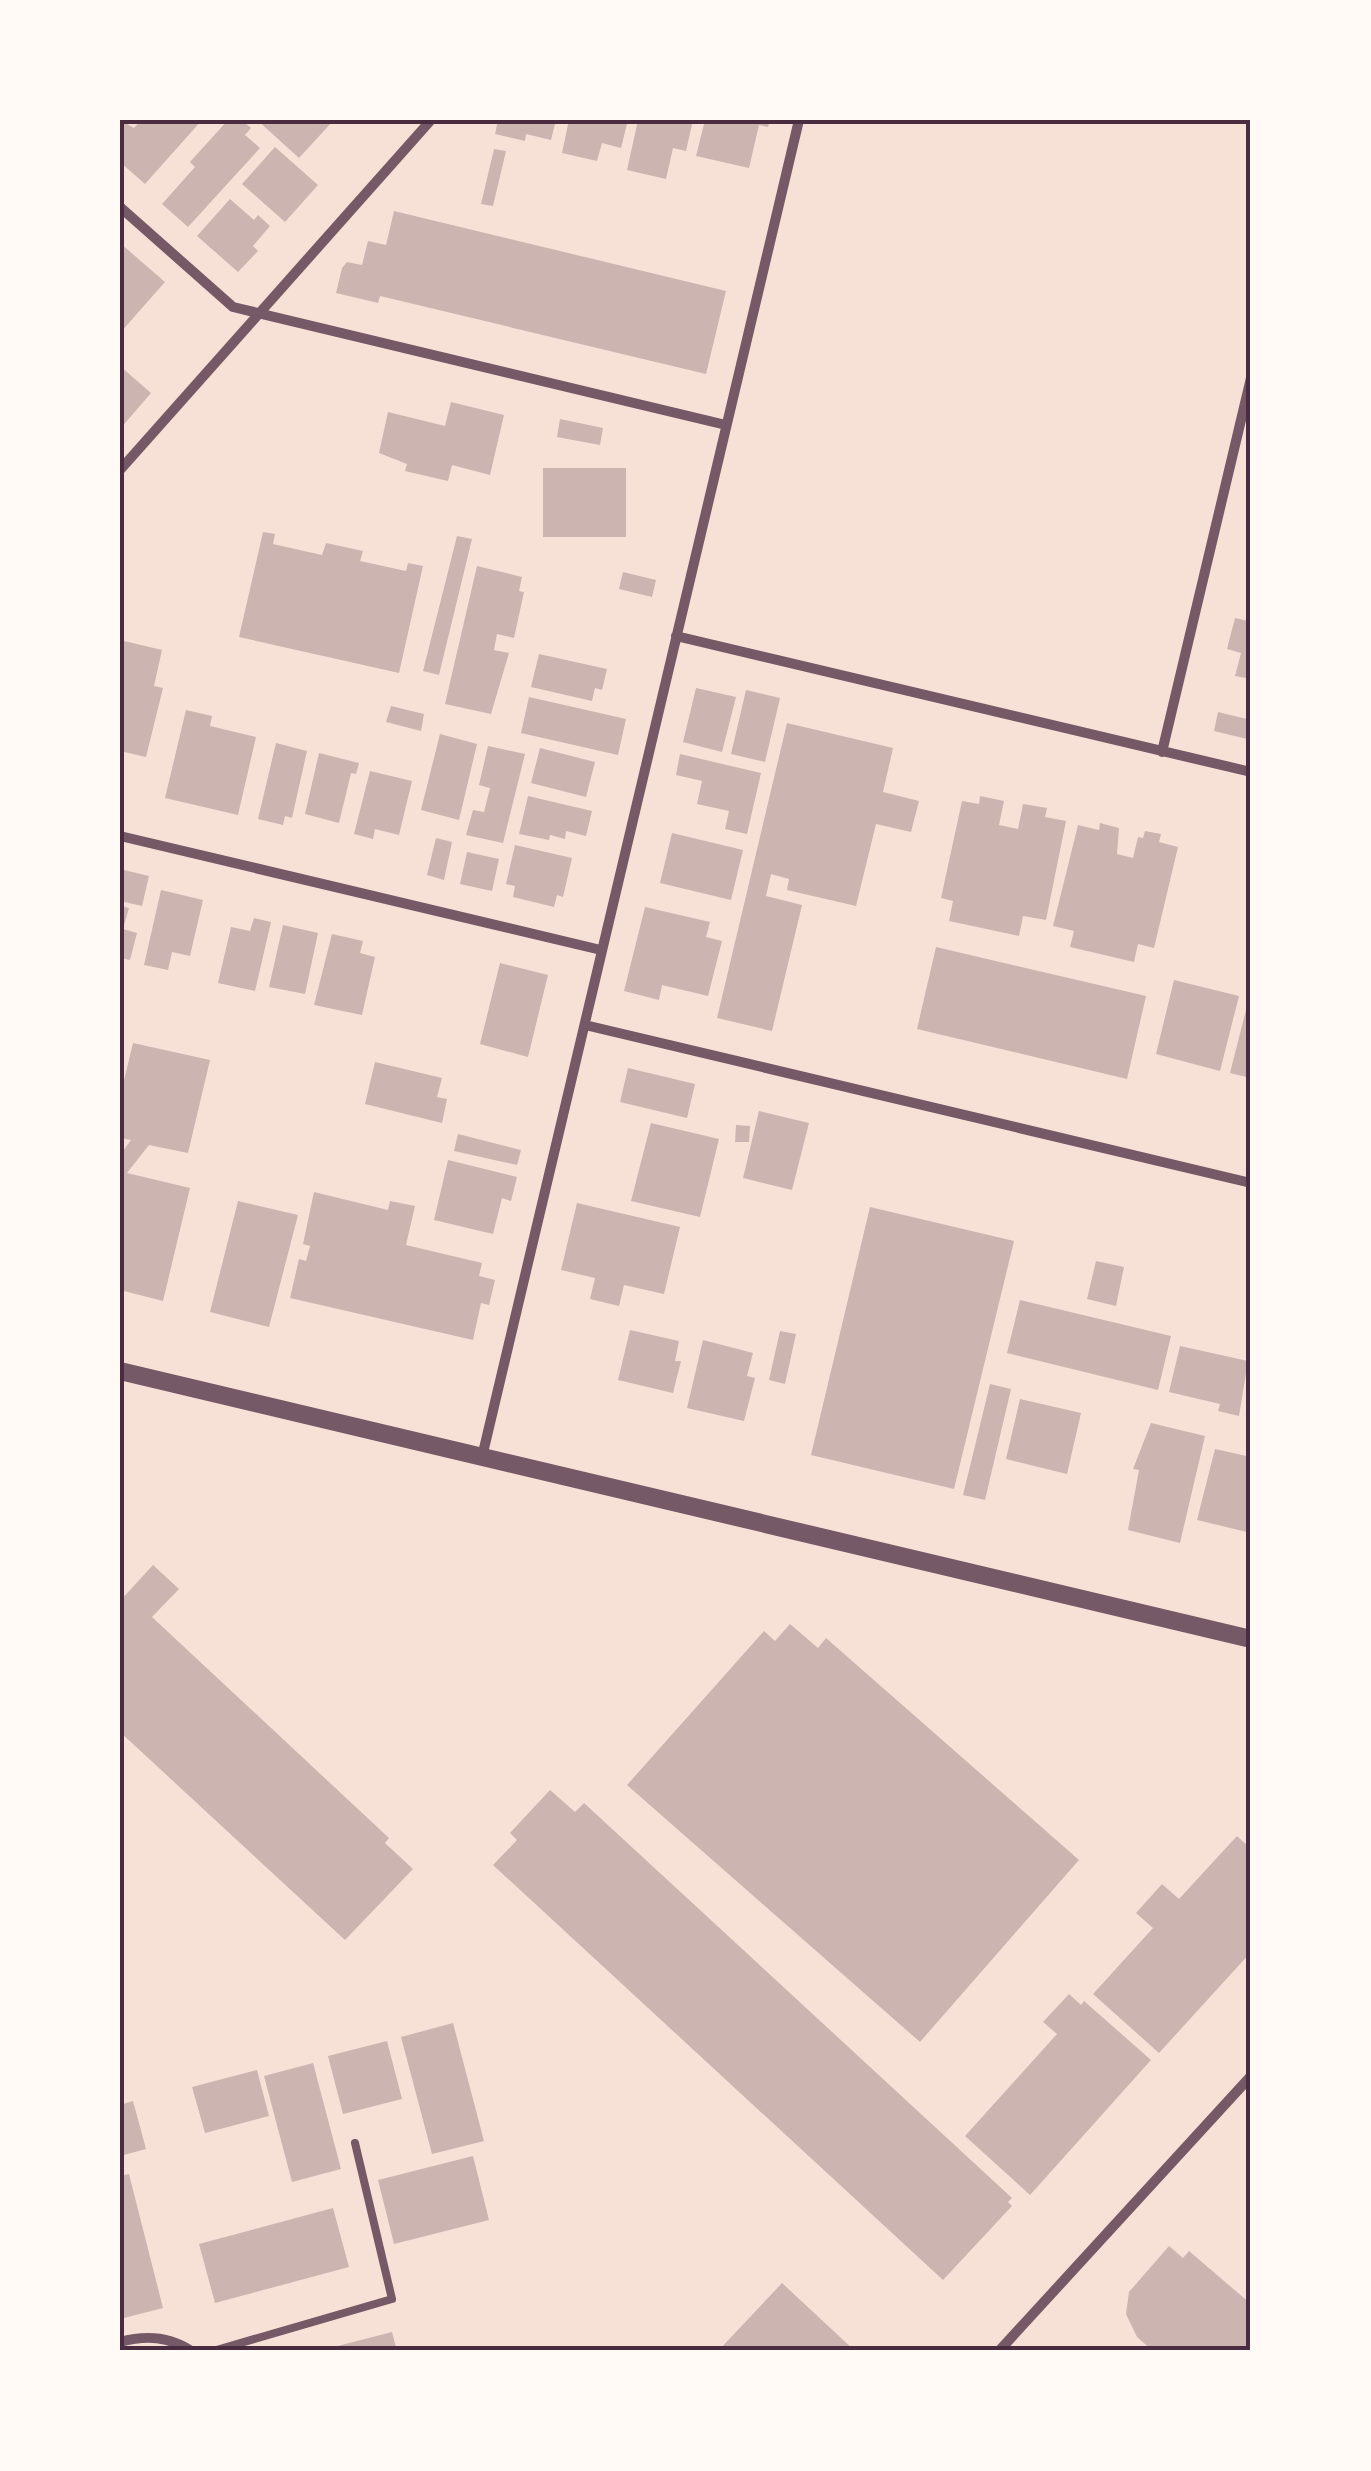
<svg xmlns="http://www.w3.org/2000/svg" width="1371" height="2471" viewBox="0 0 1371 2471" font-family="Montserrat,sans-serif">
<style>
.building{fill:#ccb4b1}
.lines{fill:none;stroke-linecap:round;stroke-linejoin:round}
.service{stroke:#755966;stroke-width:8}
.minor{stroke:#755966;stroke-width:10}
.tertiary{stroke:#755966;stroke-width:18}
.neatline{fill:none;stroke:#4a2c40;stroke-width:4}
</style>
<rect width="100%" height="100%" fill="#f7e1d7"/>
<path class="building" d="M120 120 134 128 141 120H202L145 184 120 162Z
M228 120H242L251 128 245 135 260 148 188 227 162 204 195 167 190 162Z
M257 120H334L299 158Z
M498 120H556L551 140 526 134 525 141 495 134Z
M569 120 599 124 601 120H628L621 148 602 143 597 161 562 153Z
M638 120H693L686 151 673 148 666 179 627 170Z
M705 120H770L768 127 759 125 749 168 696 156Z
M275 147 318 185 285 222 242 184Z
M494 149 506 151 493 206 481 204Z
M230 199 254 220 258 215 270 226 253 246 258 251 238 272 197 236Z
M394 211 726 291 706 374 380 296 378 303 336 293 342 268 347 262 362 265 368 241 386 245Z
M120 243 165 282 120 333Z
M120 366 151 393 120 429Z
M451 402 504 415 490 475 452 465 448 481 405 471 407 464 379 453 388 412 445 426Z
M560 419 603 428 600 445 557 437Z
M543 468H626V537H543Z
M263 532 275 534 273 544 322 555 326 543 363 551 360 561 406 571 408 563 423 566 399 673 239 637Z
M457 536 472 539 439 675 423 671Z
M477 566 522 577 519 591 524 592 514 638 497 634 494 650 509 653 491 714 445 704Z
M623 572 656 580 652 597 619 589Z
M1251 613V679L1235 676 1241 653 1227 649 1235 618 1248 621Z
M120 640 162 650 154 686 163 688 146 757 120 751Z
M539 654 607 669 602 690 595 688 592 701 531 687Z
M696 688 736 697 722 752 683 742Z
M746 690 780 698 765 762 731 754Z
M529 697 626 719 618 755 521 733Z
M391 706 424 714 421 731 386 722Z
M186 710 212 716 210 726 256 737 238 815 165 798Z
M1218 712 1251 720 1247 739 1214 731Z
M787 723 893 748 883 792 919 801 911 832 876 824 856 906 787 890 789 879 771 874 766 896 802 905 772 1031 717 1018Z
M440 734 477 744 459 820 421 810Z
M276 743 307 751 292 818 285 816 283 825 258 819Z
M488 746 525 754 503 843 466 835 473 810 484 812 490 788 479 785Z
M540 748 595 762 586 797 531 783Z
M319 753 359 763 356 774 351 773 339 823 305 814Z
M680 754 761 773 747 834 725 829 729 811 697 804 702 781 676 775Z
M370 771 412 781 399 835 375 829 373 839 354 834Z
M528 796 592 811 586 836 566 831 565 839 550 835 549 840 519 834Z
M980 796 1004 801 999 825 1018 829 1023 804 1047 808 1045 817 1066 821 1046 920 1023 916 1019 936 949 921 953 901 941 898 962 801 979 804Z
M1100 823 1119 828 1117 854 1133 858 1138 837 1143 838 1145 831 1161 834 1159 842 1178 847 1154 948 1138 944 1134 962 1070 947 1074 931 1053 926 1078 825 1099 830Z
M672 833 743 850 731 900 660 883Z
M436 838 452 842 444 880 427 875Z
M515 845 572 858 563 897 557 895 554 907 513 897 515 886 506 884Z
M467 852 499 859 492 891 460 884Z
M120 869 149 876 142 906 120 901Z
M161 890 203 900 190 956 172 952 168 970 144 965Z
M120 906 129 908 123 929 137 933 130 960 120 958Z
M645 907 710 922 706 937 722 941 708 996 662 985 659 1000 624 991Z
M254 918 271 922 255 991 218 983 231 927 250 931Z
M283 925 318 933 305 994 269 987Z
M332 934 363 941 360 953 375 957 362 1015 314 1005Z
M936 947 1146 996 1127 1079 917 1029Z
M500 963 548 975 528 1057 480 1044Z
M1174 980 1239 996 1220 1071 1156 1054Z
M1250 994H1251V1078L1230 1073Z
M133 1043 210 1060 188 1153 149 1145 127 1173 190 1188 163 1301 120 1290V1155L131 1140 120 1138V1097Z
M375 1062 442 1078 437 1097 447 1099 442 1123 365 1104Z
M628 1068 695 1084 687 1118 620 1102Z
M759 1111 809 1123 792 1190 743 1178Z
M651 1123 719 1139 700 1217 631 1201Z
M736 1125 750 1126 749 1142H735Z
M458 1134 521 1150 517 1165 454 1151Z
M448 1160 517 1177 511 1201 502 1198 493 1234 434 1220Z
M314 1192 388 1210 390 1201 415 1206 406 1245 482 1263 479 1276 495 1280 489 1305 481 1303 473 1340 290 1298 299 1259 306 1261 310 1246 303 1244Z
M238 1201 298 1215 269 1327 210 1312Z
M577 1203 680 1227 664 1294 624 1285 619 1306 590 1299 595 1278 561 1270Z
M870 1207 1014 1241 954 1489 811 1455Z
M1096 1261 1124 1267 1116 1306 1087 1299Z
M1020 1300 1171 1336 1158 1390 1007 1353Z
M630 1330 679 1341 675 1361H681L673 1393 618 1380Z
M780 1331 796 1334 785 1384 769 1380Z
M703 1340 753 1353 747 1376 755 1378 744 1421 687 1408Z
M1180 1346 1248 1361 1239 1416 1218 1411 1220 1404 1169 1392Z
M990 1384 1011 1389 985 1500 963 1495Z
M1020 1399 1081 1413 1067 1474 1006 1459Z
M1151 1423 1205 1436 1180 1543 1128 1530 1139 1470 1133 1469Z
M1215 1449 1251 1457V1533L1197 1520Z
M153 1565 179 1589 152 1617 389 1838 385 1843 413 1869 345 1940 120 1732V1601Z
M790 1624 818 1648 826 1638 1079 1860 920 2042 627 1785 764 1631 775 1641Z
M550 1790 575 1812 584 1803 1012 2198 1008 2202 1012 2206 943 2280 493 1865 517 1840 510 1833Z
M1237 1836 1251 1849V1952L1159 2053 1093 1994 1153 1928 1136 1913 1162 1884 1179 1899Z
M1069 1994 1081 2005 1084 2001 1151 2060 1030 2195 965 2136 1057 2034 1043 2022Z
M453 2023 484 2141 432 2154 401 2037Z
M387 2041 402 2099 343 2114 328 2056Z
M313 2063 341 2169 292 2182 264 2076Z
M257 2070 269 2116 205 2133 192 2087Z
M133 2101 146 2149 120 2156V2105Z
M473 2156 489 2220 394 2244 378 2180Z
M129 2174 163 2308 120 2319V2176Z
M333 2208 349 2267 215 2303 199 2244Z
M1169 2246 1183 2258 1189 2251 1251 2304V2351H1153L1137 2337 1126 2314 1129 2292Z
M782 2283 855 2351H718Z
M392 2332 397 2351H322V2350Z"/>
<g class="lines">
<path class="service" d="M213 2351 392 2299 355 2143"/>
<path class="minor" d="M120 207 233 307 726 425
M120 470 431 120
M676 636 1251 772
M1162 752 1251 378
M120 836 601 950
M585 1025 1251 1183
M482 1457 799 120
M120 2342C146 2335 169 2336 191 2351
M999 2351 1251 2076"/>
<path class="tertiary" d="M120 1371 1251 1639"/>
</g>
<rect width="1371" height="2471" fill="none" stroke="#fffaf5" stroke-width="245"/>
<rect x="122" y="122" width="1126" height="2226" class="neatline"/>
</svg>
